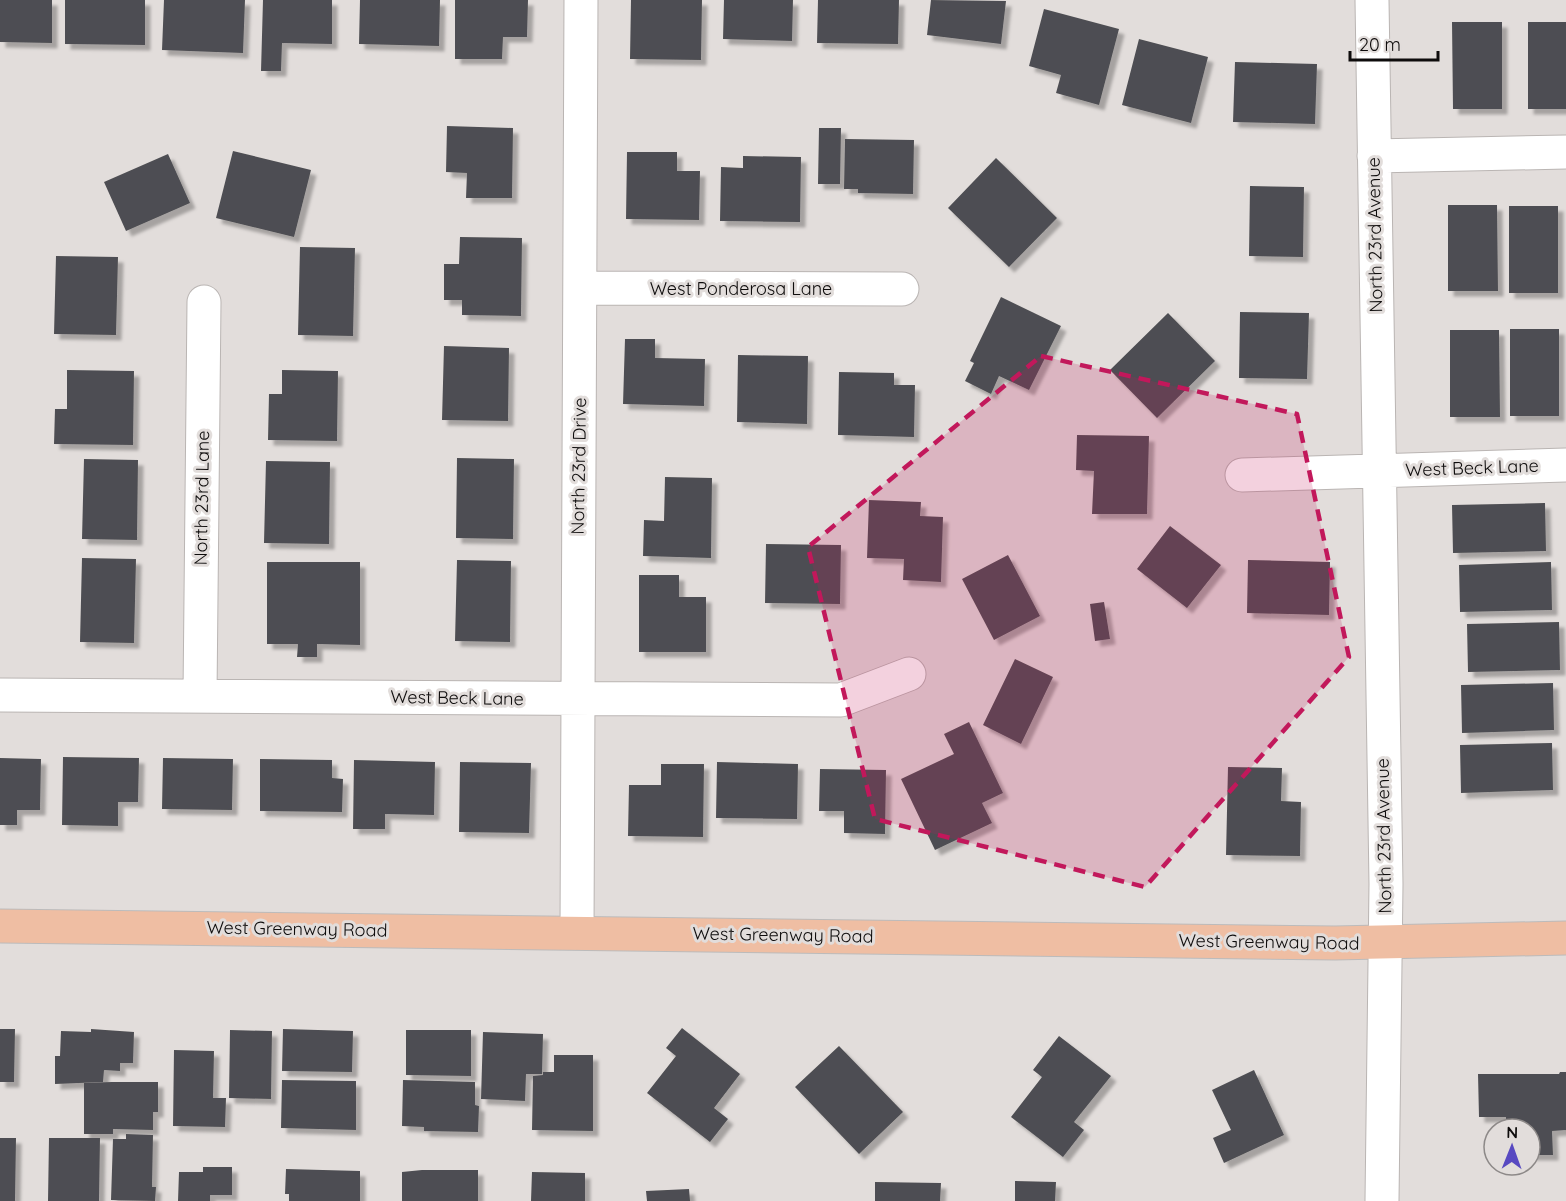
<svg xmlns="http://www.w3.org/2000/svg" width="1566" height="1201" viewBox="0 0 1566 1201" font-family="Quicksand,sans-serif">
<style>
.building{fill:#4e4e52;filter:url(#shadow)}
.lines{fill:none;stroke-linecap:round;stroke-linejoin:round}
.minor-casing{stroke:#bab5b3;stroke-width:35}
.major-casing{stroke:#bcbbbb;stroke-width:35}
.minor{stroke:#fff;stroke-width:33}
.major{stroke:#efbea3;stroke-width:33}
.marked{fill:#c2185b;fill-opacity:0.2;stroke:#c2185b;stroke-width:4.5;stroke-dasharray:12 8;stroke-linejoin:round}
.labels{text-anchor:middle;stroke-width:6;stroke-linejoin:round;paint-order:stroke}
.street-label{font-size:18px;fill:#0e0c0c;stroke:#e2dddb}
</style>
<defs>
<filter id="shadow"><feDropShadow dx="5.5" dy="5.5" stdDeviation="1.5" flood-color="#0004"/></filter>
</defs>
<rect width="100%" height="100%" fill="#e2dddb"/>
<path class="building" d="M0 0H52V43L0 42Z
M65 0H145V45L65 44Z
M164 0H245L243 53 162 50Z
M263 0H332V44L282 43 281 71H261Z
M360 0H440L439 46 359 44Z
M455 0H528L527 37H503L502 59H455Z
M631 0H702L701 60 630 59Z
M724 0H793L792 41 723 39Z
M818 0H899L898 44 817 43Z
M931 0 1006 1 1001 44 927 35Z
M1044 9 1119 29 1099 105 1056 93 1061 75 1029 66Z
M1452 22H1502V109H1453Z
M1528 22H1566V109H1528Z
M1139 39 1208 57 1191 123 1122 105Z
M1235 62 1317 64 1315 124 1233 122Z
M447 126 513 128 512 198H466L467 173 446 172Z
M819 128H841L840 184H818Z
M845 139 914 140 913 194 858 193V189H844Z
M233 151 311 170 294 237 216 218Z
M627 152H677V171H700L699 220 626 219Z
M168 154 190 203 126 231 104 182Z
M743 156 801 157 800 222 720 221 721 167 743 168Z
M996 158 1057 218 1009 267 948 208Z
M1250 186 1304 187 1303 257 1249 256Z
M1448 205H1497L1498 291H1448Z
M1509 206H1558V293H1509Z
M460 237 522 238 521 316 462 315V300H444V264H459Z
M300 247 355 248 353 336 298 335Z
M56 256 118 257 116 335 54 334Z
M1001 297 1061 326 1029 390 999 376 991 394 965 381 974 363 970 361Z
M1240 312 1309 313 1307 379 1239 378Z
M1168 313 1215 361 1157 418 1110 370Z
M1510 329H1559V416H1510Z
M1450 330H1499L1500 417H1450Z
M625 339H655V358L705 359 704 406 623 404Z
M444 346 509 348 508 421 442 420Z
M738 355 808 356 807 424 737 422Z
M67 370 134 371 133 445 54 444 55 409H67Z
M282 370 338 371 337 441 268 440 269 394H282Z
M839 372 894 373V385H915L914 437 838 435Z
M1077 435 1149 436 1147 514H1092L1094 471 1076 470Z
M457 458 514 459 513 539 456 538Z
M84 459 138 460 137 540 82 539Z
M266 461 330 462 329 544 264 543Z
M665 477 712 478 711 558 643 556 644 520 664 521Z
M869 500 921 502 920 516 943 517 941 582 903 580 904 559 867 558Z
M1545 503 1546 551 1453 553 1452 505Z
M1170 526 1221 565 1187 608 1137 569Z
M766 544 841 545 840 604 765 603Z
M1008 555 1040 616 994 640 962 579Z
M82 558 136 559 134 643 80 642Z
M457 560 511 561 510 642 455 641Z
M1248 560 1330 562 1329 615 1247 613Z
M267 562H360V645L317 644V657H297L298 644H267Z
M1551 562 1552 610 1460 612 1459 565Z
M639 575H679V597H706V652H639Z
M1104 602 1110 639 1095 641 1090 604Z
M1559 622 1560 670 1468 672 1467 624Z
M1015 659 1053 677 1021 744 983 725Z
M1553 683 1554 730 1462 733 1461 685Z
M969 722 1003 793 982 803 992 823 935 850 901 779 954 754 944 734Z
M1552 743 1553 790 1461 793 1460 745Z
M63 757 139 758 138 802H118V826L62 825Z
M0 758 41 759 40 810H17V825H0Z
M163 758 233 759 232 810 162 809Z
M260 759 332 760V778L343 779 342 812 260 811Z
M354 760 435 762 434 815 385 814V829H353Z
M460 762 531 763 529 833 459 832Z
M717 762 798 764 797 819 716 818Z
M661 764H704L703 837 628 836 629 785H661Z
M1228 767 1282 768 1281 801 1301 802 1300 856 1226 855Z
M820 769 886 770 885 834 844 833V811H819Z
M682 1028 740 1074 714 1108 728 1119 710 1142 647 1093 676 1056 666 1048Z
M0 1029H15L14 1082H0Z
M91 1029 134 1032 133 1063H120V1071L104 1070 103 1082 55 1084V1056H60L61 1031 91 1032Z
M283 1029 353 1031 352 1072 282 1071Z
M230 1030 272 1031 271 1099 229 1098Z
M406 1030H471V1076L406 1075Z
M483 1032 543 1034 542 1074H526L525 1101 481 1099Z
M1059 1036 1111 1076 1074 1122 1084 1130 1063 1157 1011 1117 1042 1077 1033 1070Z
M839 1046 903 1112 859 1154 795 1087Z
M174 1050 214 1051 213 1098H226L225 1127 173 1126Z
M554 1055H593V1131L532 1130 533 1076 543 1075V1072H554Z
M1254 1070 1284 1135 1224 1163 1213 1138 1231 1130 1212 1090Z
M1560 1072H1566V1130L1552 1131 1553 1155H1530V1129H1506V1117H1479L1478 1074H1559Z
M282 1080 356 1081V1130L281 1128Z
M403 1080 475 1082V1105L479 1106 478 1132 424 1131V1127L402 1126Z
M112 1082H158V1112H153V1130L113 1129V1134H84V1083Z
M126 1134 153 1135 152 1187H156L155 1201 111 1200 113 1139H126Z
M0 1138H16L15 1201H0Z
M49 1138H100L99 1201H48Z
M203 1167H232V1195H210V1201H178L179 1172H203Z
M286 1169 360 1171V1201H289V1194H285Z
M422 1170H478V1201H402V1172Z
M532 1172 585 1173V1201H531Z
M1015 1181 1056 1182 1055 1201H1015Z
M875 1182 941 1183 940 1201H875Z
M689 1189 690 1201H647L646 1191Z"/>
<g class="lines">
<defs>
<path id="minor" d="M1372 0 1386 884 1382 1201
M1374 156 1566 152
M580 288 902 289
M1242 475 1566 465
M0 695 841 700 909 674
M200 695 204 302
M577 932 581 0"/>
<path id="major" d="M0 926 1335 943 1566 938"/>
</defs>
<use href="#minor" class="minor-casing"/>
<use href="#major" class="major-casing"/>
<use href="#minor" class="minor"/>
<use href="#major" class="major"/>
</g>
<path class="marked" d="M1041 356 1297 414 1349 657 1145 887 875 819 808 547Z"/>
<g class="labels">
<g class="street-label">
<text transform="translate(1375 235) rotate(-91)" y="6">North 23rd Avenue</text>
<text x="741" y="295">West Ponderosa Lane</text>
<text transform="translate(579 466) rotate(-89)" y="6">North 23rd Drive</text>
<text transform="translate(1472 468) rotate(-2)" y="6">West Beck Lane</text>
<text transform="translate(202 498) rotate(-89)" y="6">North 23rd Lane</text>
<text transform="translate(457 698) rotate(1)" y="6">West Beck Lane</text>
<text transform="translate(1384 836) rotate(-91)" y="6">North 23rd Avenue</text>
<text transform="translate(297 929) rotate(1)" y="6">West Greenway Road</text>
<text transform="translate(783 935) rotate(1)" y="6">West Greenway Road</text>
<text transform="translate(1269 942) rotate(1)" y="6">West Greenway Road</text>
</g>
</g>
<g transform="translate(1512 1147) rotate(1)"><circle r="28" fill="#e2dddb" stroke="#8d8988" stroke-width="1.5"/>
<path d="M0-4.5L10 22L0 15L-10 22Z" fill="#5849c1"/>
<text y="-9" font-size="16" font-weight="bold" text-anchor="middle" fill="#0e0c0c">N</text>
</g>
<path d="M1350 51v9h88v-9" fill="none" stroke="#0e0c0c" stroke-width="3"/>
<text x="1359" y="51" font-size="18" fill="#0e0c0c" stroke="#e2dddb" stroke-width="4.5" paint-order="stroke">20 m</text>
</svg>
